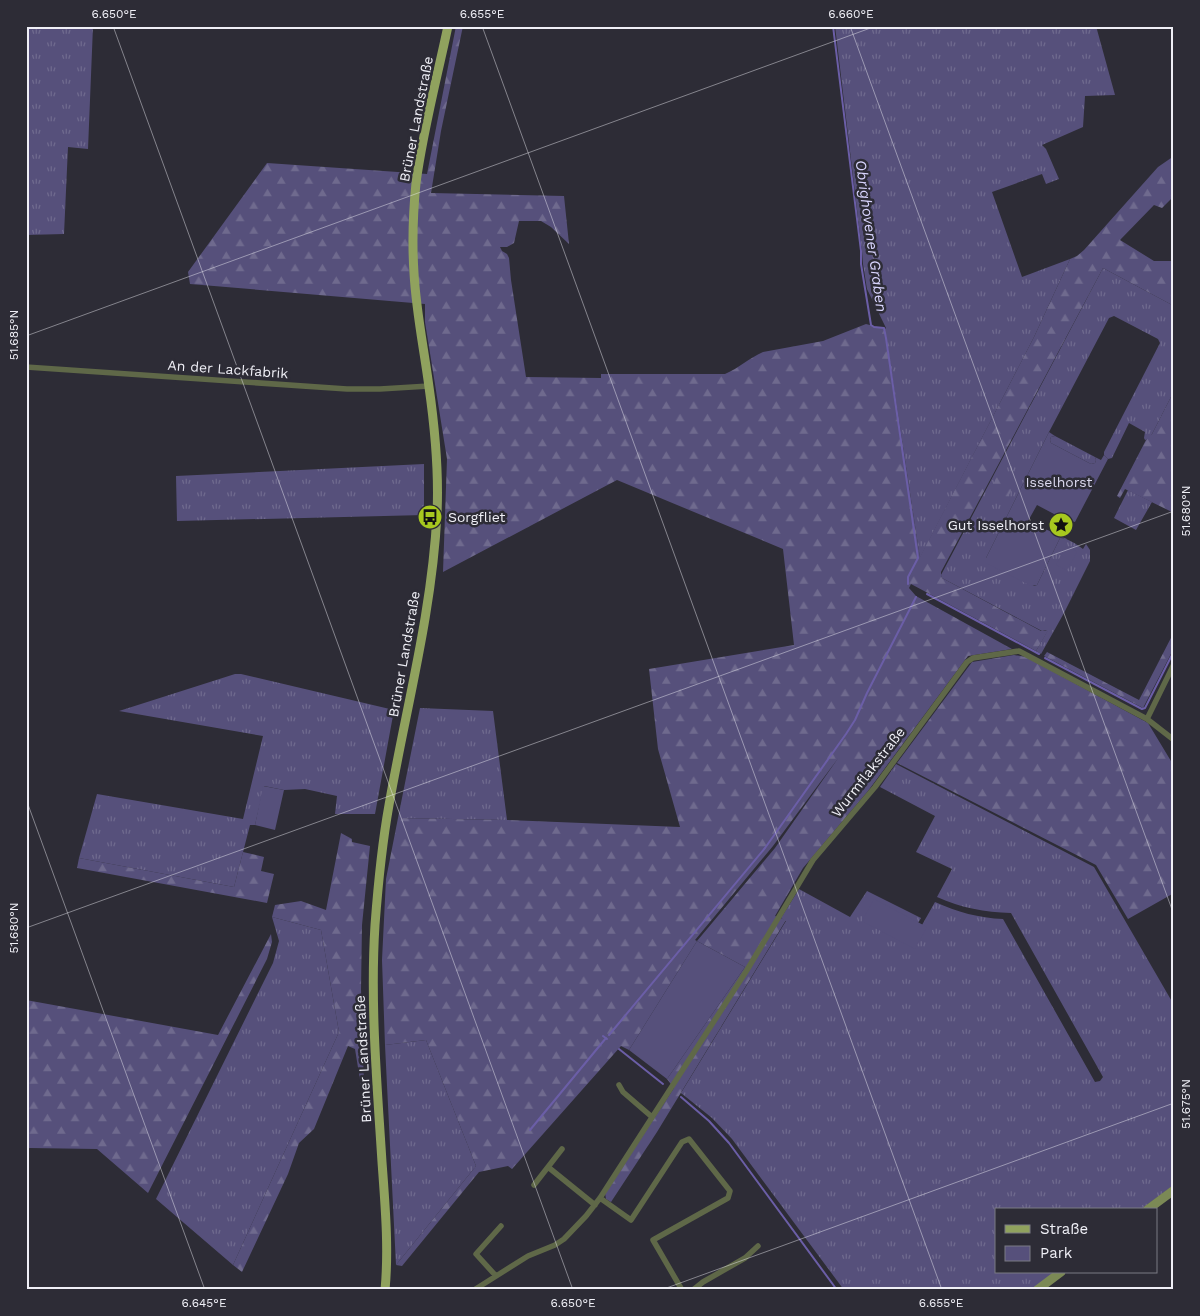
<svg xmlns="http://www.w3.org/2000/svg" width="1200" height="1316" viewBox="0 0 1200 1316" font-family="'Work Sans',sans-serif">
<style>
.grass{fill:url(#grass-tufts)}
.forest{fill:url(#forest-firs);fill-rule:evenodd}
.green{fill:#56507b}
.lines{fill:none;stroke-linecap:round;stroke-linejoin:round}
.stream{stroke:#6b5ea7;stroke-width:2}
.street{stroke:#5f6848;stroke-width:5.5}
.secondary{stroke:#7b8955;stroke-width:9}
.primary{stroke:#90a25e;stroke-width:9}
.ticks{fill:none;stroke:#efeff6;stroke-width:1;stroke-opacity:0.45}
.labels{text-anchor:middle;stroke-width:5;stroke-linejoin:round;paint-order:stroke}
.street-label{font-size:14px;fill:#efeff6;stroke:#2d2c36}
.park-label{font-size:14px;fill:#dcdaef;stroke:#2d2c36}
.poi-label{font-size:14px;fill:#efeff6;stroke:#2d2c36;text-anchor:start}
.water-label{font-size:15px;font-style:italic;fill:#d8d4fd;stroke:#2d2c36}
.neatline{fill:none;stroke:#efeff6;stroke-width:2}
.ticks-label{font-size:12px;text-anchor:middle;fill:#efeff6}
</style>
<defs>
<pattern id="grass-tufts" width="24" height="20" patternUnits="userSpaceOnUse" patternTransform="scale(1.25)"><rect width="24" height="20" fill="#56507b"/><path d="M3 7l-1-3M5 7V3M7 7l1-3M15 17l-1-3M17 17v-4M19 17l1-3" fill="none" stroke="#6f6a8e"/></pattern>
<pattern id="forest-firs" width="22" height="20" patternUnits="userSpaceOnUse" patternTransform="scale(1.25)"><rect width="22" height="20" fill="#56507b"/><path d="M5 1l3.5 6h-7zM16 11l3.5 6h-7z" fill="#6f6a8e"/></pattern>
</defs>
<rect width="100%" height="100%" fill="#2d2c36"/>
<path class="grass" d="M26 26H93L88 149 68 147 64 234 26 235Z
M835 26H1096L1115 95 1085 96 1083 127 1042 145 1046 149 1059 179 1046 184 1042 174 992 192 1022 277 1070 259 1034 337 920 558 885 329 886 328 867 289 863 264 862 251Z
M1103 268 1174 306V391L1152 434 1149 439 1145 440 1144 438 1145 432 1129 423 1112 458 1108 459 1104 455V452L1160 343 1158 339 1114 316 1109 318 1049 432 986 558 1034 586 1037 585 1060 538C1068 538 1076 544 1083 549L1086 544 1090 550V561L1064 613 1041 654 1036 651 1048 630 1042 631 942 578 941 575Z
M1055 436 1095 457 1096 460 1095 463 1091 464 1051 443 1050 440 1051 437Z
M424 464V515L177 521 176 476Z
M1128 490 1152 502 1136 530 1114 518Z
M235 674H241L394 710 375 814H335L337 796 305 789 284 790 264 786 255 825H250L234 887 79 858 97 794 243 819 263 736 119 711Z
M420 708 493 711 507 820 398 818Z
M896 764 1094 867 1174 1005V1185L1140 1210H996V1272H1055L1031 1290H844L732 1139 712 1118 681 1093 786 921 781 918 799 889 850 917 867 891 921 918 918 923 874 899 926 927 922 925 935 902C957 912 979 918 1003 919L1095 1082 1100 1081 1103 1077 1011 913C985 912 961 908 937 897L952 869 916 852 935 816 880 787Z
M272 917 321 930 339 1032 233 1265 156 1199 273 963 279 941Z
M426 1040 476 1166 396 1265 385 1045Z"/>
<path class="forest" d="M456 26H463L441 131 431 193 564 196 569 244 551 227 541 221H519L514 243 507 247H500L502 251 507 254 509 258 511 280 526 377 601 378V374H725C739 368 749 358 763 352L823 341 866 324 885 329 920 557 1034 337 1070 259 1077 256 1084 250 1158 167 1174 156V196L1162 208 1154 205 1120 240 1154 261H1174V306L1103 268 941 572V575L942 578 1041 631H1045L1049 629 1036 651 911 584 909 588 916 596 1012 649 968 656 868 791 803 868 775 916 786 920 657 1132 611 1202 606 1199 605 1193 674 1088 667 1079 745 967 697 941 629 1050 621 1046 512 1169 508 1166 479 1172 402 1266 396 1265 476 1166 426 1040 385 1045 382 960 386 879 398 818 507 820 680 827 658 749 649 669 794 645 783 549 617 480 443 572 447 459 425 322V304L190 284 188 272 267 163 427 174ZM839 757 775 848 697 941 695 940 773 846Z
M1174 391V513L1125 489 1120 498 1117 496 1146 440 1152 434Z
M997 477 1014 485 1004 505 987 496Z
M1174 632V648L1143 708 1044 656 1047 652 1139 700Z
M1014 655 1026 657 1148 723 1174 766V893L1128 919 1096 865 897 763 972 662Z
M341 833 352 839V842L370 846 362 925 361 989 364 1087 361 1086 355 1049 348 1046 314 1129 299 1143 288 1174 242 1272 233 1265 339 1032 321 930 272 917 275 905 301 901 326 910Z
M243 852 264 857 261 871 274 874 267 903 77 868 79 858 234 887Z
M271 934 272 942 267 959 148 1193 97 1149 30 1148 26 1149V1000L218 1035Z"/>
<path class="green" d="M1049 432 1055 436 1051 437 1050 440 1051 443 1091 464 1095 463 1096 460 1095 457 1101 460 1104 455 1108 459 1075 522 1054 516V514L1037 505 1028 521 1067 539 1066 540 1063 538H1060L1037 585 1031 586 986 563V558Z
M1066 546 1077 552 1067 570 1056 565Z
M263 786 284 790 275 830 255 825Z
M874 899 927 927 915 949 862 921Z
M697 941 745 967 667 1079 629 1050Z"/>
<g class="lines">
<path class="stream" d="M833 26 861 251V264L871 325 874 327 884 328 886 338 918 558 908 577V584
M927 594 1039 654
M1045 658 1142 709 1145 708 1174 651
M609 1035 765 848 846 734 855 720 867 693 916 597
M603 1036 607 1039
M619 1049 663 1084
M681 1097 709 1121 729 1143 837 1290
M530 1130 606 1038"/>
<path class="street" d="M26 367 347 389H380L429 386
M1147 719 1174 740
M619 1085 623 1092 652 1117
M562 1149 548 1167 595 1205
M534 1185 548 1167
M600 1198 631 1220 682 1142 689 1139 730 1191 728 1198 653 1240 682 1290
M496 1276 476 1254 501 1226
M474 1290 528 1256 555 1245 564 1239 586 1216 600 1198 747 970 813 860 875 787 967 662 973 658 1019 651 1147 719 1174 664
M693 1290 703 1282 745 1258 758 1246"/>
<path class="secondary" d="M1147 1210 1174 1190
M1037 1290 1061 1272"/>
<path class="primary" d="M385 1290C389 1248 385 1204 382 1162 377 1083 370 1004 375 925 378 885 382 844 389 805 406 708 432 613 437 514 439 472 435 429 429 387 424 349 416 311 414 273 412 243 413 213 416 183 423 130 437 78 448 26"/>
</g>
<path class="ticks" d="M113 26 573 1290M482 26 942 1290M850 26 1174 915M26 336 876 26M26 799 205 1290M26 928 1174 511M661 1290 1174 1103"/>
<defs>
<symbol id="bus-disc" viewBox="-11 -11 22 22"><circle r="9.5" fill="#a7c81f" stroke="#2d2c36"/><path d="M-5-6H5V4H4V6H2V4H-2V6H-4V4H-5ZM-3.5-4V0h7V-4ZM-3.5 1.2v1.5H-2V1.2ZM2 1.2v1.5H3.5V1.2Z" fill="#111"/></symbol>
<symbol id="sight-disc" viewBox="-11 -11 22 22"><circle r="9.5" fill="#a7c81f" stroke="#2d2c36"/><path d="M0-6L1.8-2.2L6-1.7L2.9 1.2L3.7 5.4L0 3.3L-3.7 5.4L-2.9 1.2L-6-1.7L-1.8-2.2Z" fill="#111"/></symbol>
</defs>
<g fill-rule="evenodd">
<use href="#bus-disc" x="416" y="503" width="28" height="28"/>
<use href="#sight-disc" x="1047" y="511" width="28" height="28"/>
</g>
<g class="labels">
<g class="street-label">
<text transform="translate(416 119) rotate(-79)" y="5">Brüner Landstraße</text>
<text transform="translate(228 369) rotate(4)" y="5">An der Lackfabrik</text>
<text transform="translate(404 654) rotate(-80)" y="5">Brüner Landstraße</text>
<text transform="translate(868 772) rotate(-52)" y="5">Wurmflakstraße</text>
<text transform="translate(363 1059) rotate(-93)" y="5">Brüner Landstraße</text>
</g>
<g class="park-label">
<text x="1059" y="487">Isselhorst</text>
</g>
<g class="poi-label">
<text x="448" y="522">Sorgfliet</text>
<text x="1044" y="530" text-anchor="end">Gut Isselhorst</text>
</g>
<g class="water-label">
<text transform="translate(871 236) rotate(82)" y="5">Obrighovener Graben</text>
</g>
</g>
<rect width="1200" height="1316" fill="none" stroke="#2d2c36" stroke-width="55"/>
<rect x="995" y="1208" width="162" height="65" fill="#2d2c36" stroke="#7b7a83"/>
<rect x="1005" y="1225" width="25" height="8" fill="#90a25e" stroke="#7b7a83"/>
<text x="1040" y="1234" font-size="15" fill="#efeff6">Straße</text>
<rect x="1005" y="1246" width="25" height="15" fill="#56507b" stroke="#7b7a83"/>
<text x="1040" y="1258" font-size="15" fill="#efeff6">Park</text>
<rect x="28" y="28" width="1144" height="1260" class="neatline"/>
<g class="ticks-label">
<text x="114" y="18">6.650°E</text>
<text x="482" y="18">6.655°E</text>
<text x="851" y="18">6.660°E</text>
<text transform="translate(14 335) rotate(-90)" y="4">51.685°N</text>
<text transform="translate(1186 511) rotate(-90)" y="4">51.680°N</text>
<text transform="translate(14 928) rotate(-90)" y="4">51.680°N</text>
<text transform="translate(1186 1104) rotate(-90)" y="4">51.675°N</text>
<text x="204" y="1307">6.645°E</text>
<text x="573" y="1307">6.650°E</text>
<text x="941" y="1307">6.655°E</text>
</g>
</svg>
